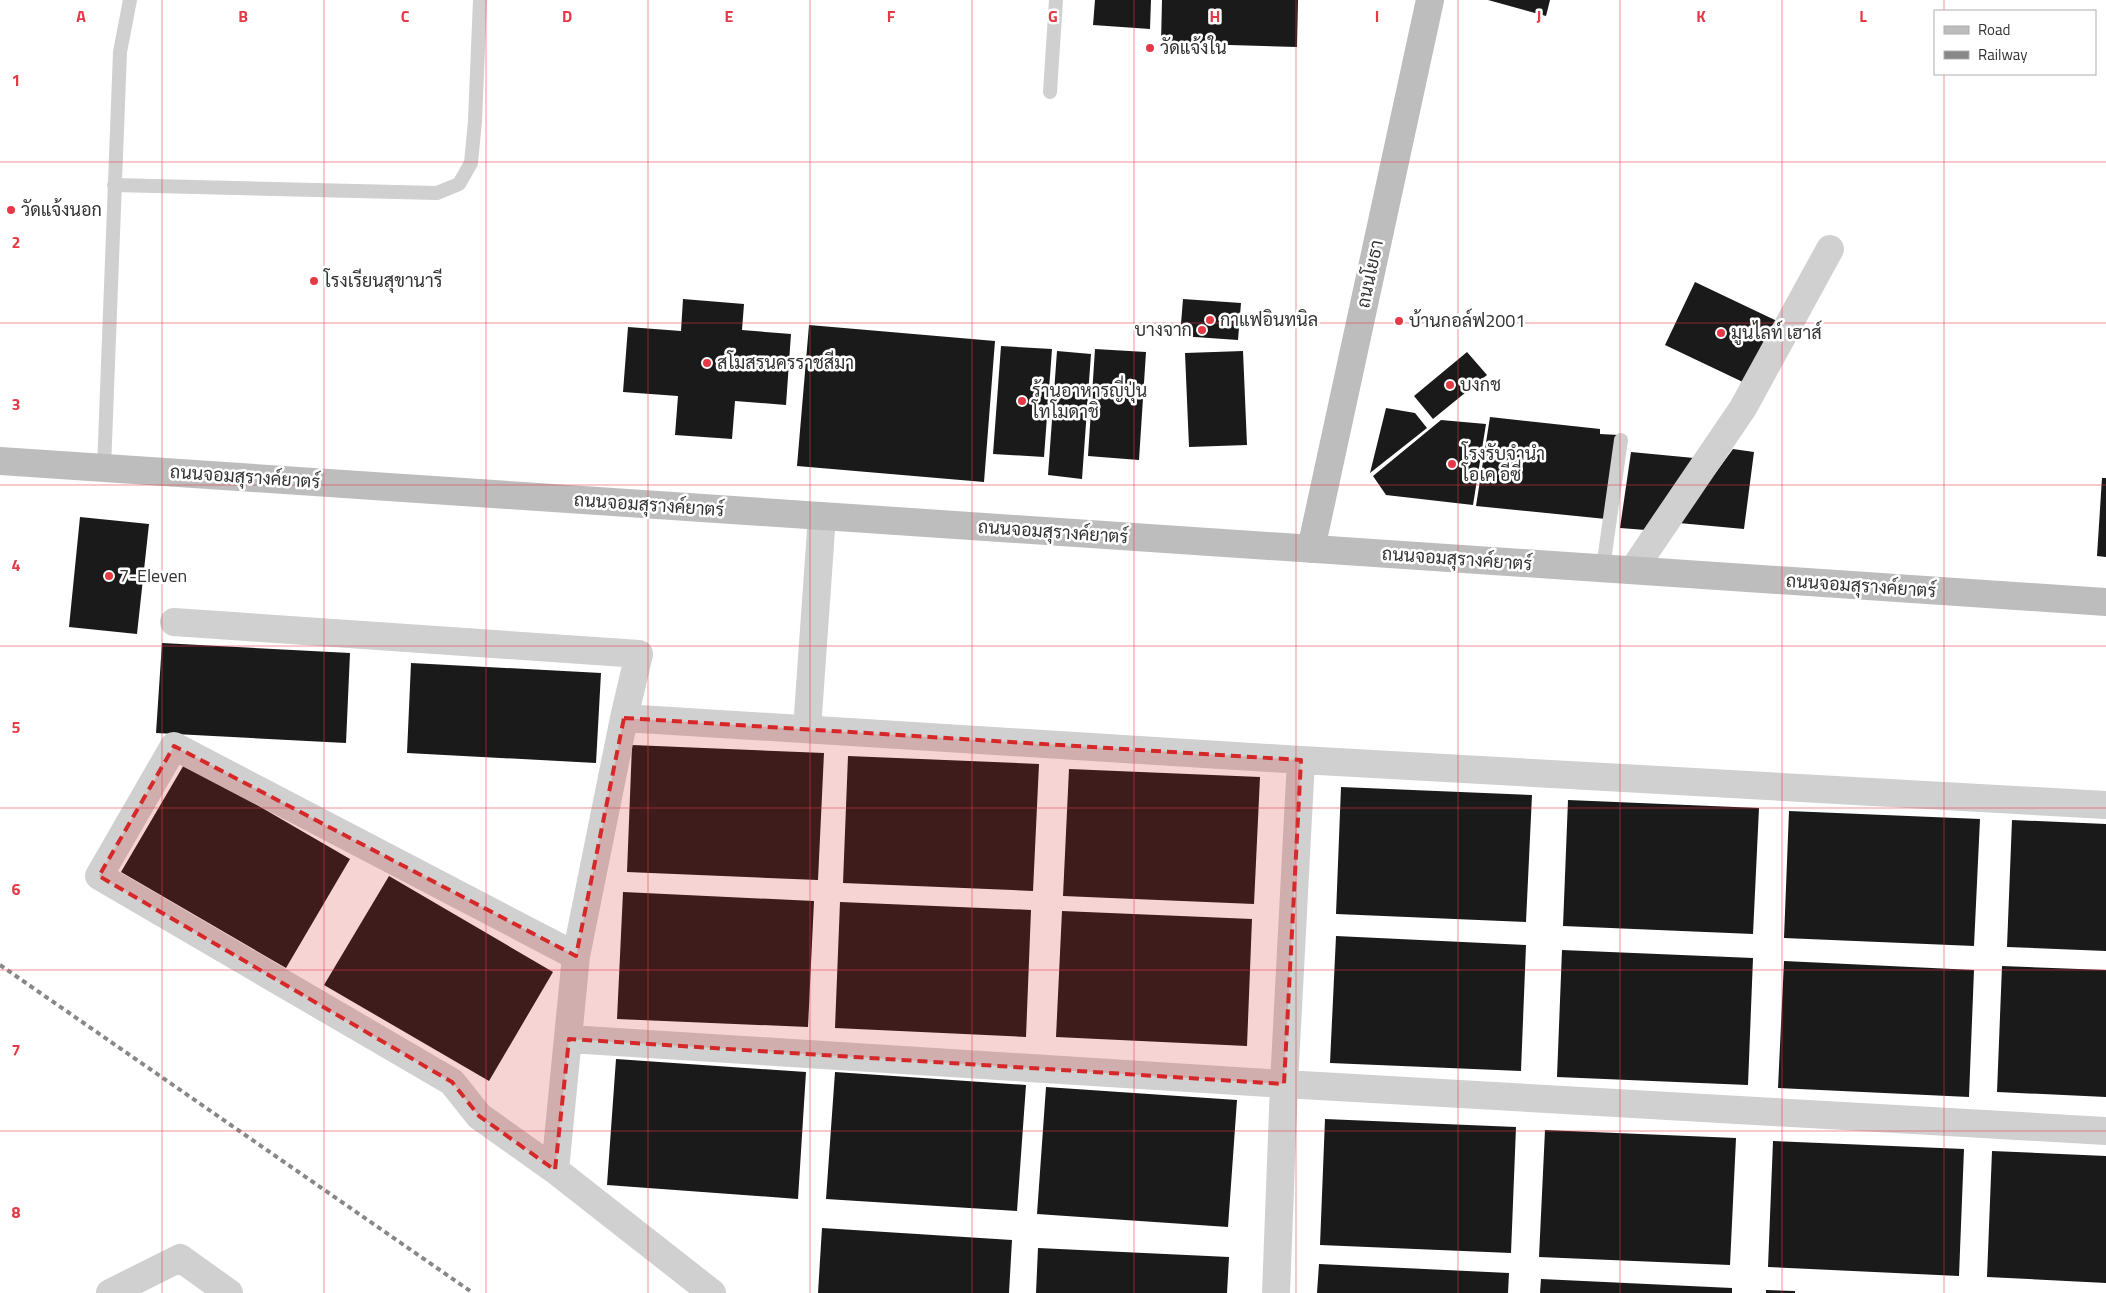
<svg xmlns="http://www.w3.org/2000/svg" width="2106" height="1293" viewBox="0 0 2106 1293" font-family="'Titillium Web',Sarabun,sans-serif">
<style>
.building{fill:#1a1a1a}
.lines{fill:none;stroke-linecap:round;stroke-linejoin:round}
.lane{stroke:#d0d0d0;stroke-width:14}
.street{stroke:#d0d0d0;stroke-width:28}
.secondary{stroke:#bdbdbd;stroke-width:28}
.rail{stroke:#888;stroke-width:4;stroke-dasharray:5 4;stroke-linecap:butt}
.marked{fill:#d62828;fill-opacity:0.2;stroke:#d62828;stroke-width:4;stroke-dasharray:10 6;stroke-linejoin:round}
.grid{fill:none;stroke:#e63946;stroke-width:1;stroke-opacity:0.55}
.poi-dot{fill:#e63946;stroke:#fff;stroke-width:2}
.labels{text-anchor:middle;stroke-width:5;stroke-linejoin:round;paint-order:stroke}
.poi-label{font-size:18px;fill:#333;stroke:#fff;text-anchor:start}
.street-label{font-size:18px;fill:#333;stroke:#fff}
.grid-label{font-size:16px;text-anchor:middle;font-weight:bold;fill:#e63946;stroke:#fff;stroke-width:5;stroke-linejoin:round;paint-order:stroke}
</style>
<rect width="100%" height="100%" fill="#fff"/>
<path class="building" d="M1095 0H1151L1150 29 1093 25Z
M1162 0H1298L1297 47 1161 43Z
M1488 0H1550L1546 16Z
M1695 282 1777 321 1747 384 1665 345Z
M683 299 744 304 742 330 791 334 786 405 735 401 732 439 675 435 678 396 623 392 628 327 681 331Z
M1183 299 1241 303 1238 340 1180 336Z
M809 325 995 341 984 482 797 466Z
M1001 346 1052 349 1044 457 993 454Z
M1095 349 1146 352 1139 460 1088 456Z
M1057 351 1091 354 1082 479 1048 475Z
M1243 351 1247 445 1189 447 1185 353Z
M1467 352 1487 375 1433 419 1414 396Z
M1386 408 1415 413 1427 428 1370 473Z
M1490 417 1600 429V434L1619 435 1606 519 1476 506Z
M1441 420 1486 424 1473 505 1386 495 1373 476Z
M1733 449 1754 452 1744 529 1679 523Z
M1631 452 1694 458 1646 530 1620 528Z
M2102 478H2106V557L2097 556Z
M80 517 149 524 137 634 69 627Z
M162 643 350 653 346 743 156 733Z
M411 663 601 673 596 763 407 753Z
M632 745 824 753 818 880 627 872Z
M848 756 1039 764 1033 891 843 883Z
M185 763 350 859 286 968 121 872Z
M1069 769 1260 777 1254 904 1063 896Z
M1341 787 1532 795 1526 922 1336 914Z
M1568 800 1759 808 1753 934 1563 926Z
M1789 811 1980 819 1974 946 1784 938Z
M2012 820 2106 824V951L2007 947Z
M389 876 553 972 489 1081 324 985Z
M623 892 814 901 808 1027 617 1019Z
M840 902 1031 910 1026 1037 835 1028Z
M1062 911 1252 919 1247 1046 1056 1037Z
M1336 936 1526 945 1521 1071 1330 1063Z
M1562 950 1753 958 1748 1085 1557 1077Z
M1784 961 1974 970 1969 1097 1778 1088Z
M2002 966 2106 970V1097L1997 1092Z
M616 1059 806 1072 798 1199 607 1185Z
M835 1072 1026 1085 1017 1211 826 1199Z
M1046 1087 1237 1100 1228 1227 1037 1214Z
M1325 1119 1516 1127 1511 1253 1320 1245Z
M1545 1130 1736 1138 1730 1265 1539 1257Z
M1773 1141 1964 1149 1959 1276 1768 1267Z
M1992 1151 2106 1156V1283L1987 1277Z
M822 1228 1012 1240 1009 1293H818Z
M1038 1248 1229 1257 1227 1293H1036Z
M1319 1264 1509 1273 1508 1293H1317Z
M1541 1279 1732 1288V1293H1540Z
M1766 1290 1795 1291V1293H1766Z"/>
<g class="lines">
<path class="lane" d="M1050 92 1056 0
M114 185 437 193 459 184 471 163 475 121 480 0
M104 468 120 52 130 0
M1603 568 1621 440"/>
<path class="street" d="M1633 570 1743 408 1830 249
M174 622 639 654 624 718 1301 760 2106 805
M807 729 822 516
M576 956 174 746 99 876 452 1082 479 1116 555 1170 712 1293
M569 1039 1284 1084 2106 1131
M555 1170 576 956 624 718
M110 1293 180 1258 229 1293
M1276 1293 1284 1084 1301 760"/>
<path class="secondary" d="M0 461 2106 602
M1311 549 1430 0"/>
<path class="rail" d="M0 965 473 1293"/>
</g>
<path class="marked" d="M624 718 1301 760 1284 1084 569 1039 555 1170 479 1116 452 1082 99 876 174 746 576 956Z"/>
<path class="grid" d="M162 0V1293M324 0V1293M486 0V1293M648 0V1293M810 0V1293M972 0V1293M1134 0V1293M1296 0V1293M1458 0V1293M1620 0V1293M1782 0V1293M1944 0V11M1944 74V1293M0 162H2106M0 323H2106M0 485H2106M0 646H2106M0 808H2106M0 970H2106M0 1131H2106"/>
<g class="poi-dot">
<circle cx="1150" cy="48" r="5"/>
<circle cx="11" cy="210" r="5"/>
<circle cx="314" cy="281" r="5"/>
<circle cx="1210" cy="320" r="5"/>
<circle cx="1399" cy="321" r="5"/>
<circle cx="1202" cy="330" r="5"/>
<circle cx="1721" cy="333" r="5"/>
<circle cx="707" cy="363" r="5"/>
<circle cx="1450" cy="385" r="5"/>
<circle cx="1022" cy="401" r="5"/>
<circle cx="1452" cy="464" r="5"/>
<circle cx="109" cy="576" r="5"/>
</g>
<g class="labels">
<g class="poi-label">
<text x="1160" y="54">วัดแจ้งใน</text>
<text x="21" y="216">วัดแจ้งนอก</text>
<text x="324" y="287">โรงเรียนสุขานารี</text>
<text x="1220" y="326">กาแฟอินทนิล</text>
<text x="1409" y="327">บ้านกอล์ฟ2001</text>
<text x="1192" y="336" text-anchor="end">บางจาก</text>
<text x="1731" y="339">มูนไลท์ เฮาส์</text>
<text x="717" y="369">สโมสรนครราชสีมา</text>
<text x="1460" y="391">บงกช</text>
<text x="1032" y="397">ร้านอาหารญี่ปุ่น<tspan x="1032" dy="21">โทโมดาชิ</tspan></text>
<text x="1462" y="460">โรงรับจำนำ<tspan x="1462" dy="21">โอเค อีซี่</tspan></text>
<text x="119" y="582">7-Eleven</text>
</g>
<g class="street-label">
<text transform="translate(1370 274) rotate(-78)" y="6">ถนนโยธา</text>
<text transform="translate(245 477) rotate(4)" y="6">ถนนจอมสุรางค์ยาตร์</text>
<text transform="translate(649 505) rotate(4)" y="6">ถนนจอมสุรางค์ยาตร์</text>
<text transform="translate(1053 532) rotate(4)" y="6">ถนนจอมสุรางค์ยาตร์</text>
<text transform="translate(1457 559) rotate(4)" y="6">ถนนจอมสุรางค์ยาตร์</text>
<text transform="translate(1861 586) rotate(4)" y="6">ถนนจอมสุรางค์ยาตร์</text>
</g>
</g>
<g class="grid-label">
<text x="81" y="22">A</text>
<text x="243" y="22">B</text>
<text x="405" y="22">C</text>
<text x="567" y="22">D</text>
<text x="729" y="22">E</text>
<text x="891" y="22">F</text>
<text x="1053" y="22">G</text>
<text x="1215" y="22">H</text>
<text x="1377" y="22">I</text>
<text x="1539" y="22">J</text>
<text x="1701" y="22">K</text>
<text x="1863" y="22">L</text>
<text x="16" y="86">1</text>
<text x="16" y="248">2</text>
<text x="16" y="410">3</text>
<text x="16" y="571">4</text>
<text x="16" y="733">5</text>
<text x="16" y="895">6</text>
<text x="16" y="1056">7</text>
<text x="16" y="1218">8</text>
</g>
<rect x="1934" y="10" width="162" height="65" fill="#ffffff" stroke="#adadad"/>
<rect x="1944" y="26" width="25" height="8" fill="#bdbdbd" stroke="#adadad"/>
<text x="1978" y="35" font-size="15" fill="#333333">Road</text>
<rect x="1944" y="51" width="25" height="8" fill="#888888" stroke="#adadad"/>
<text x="1978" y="60" font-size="15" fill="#333333">Railway</text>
</svg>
